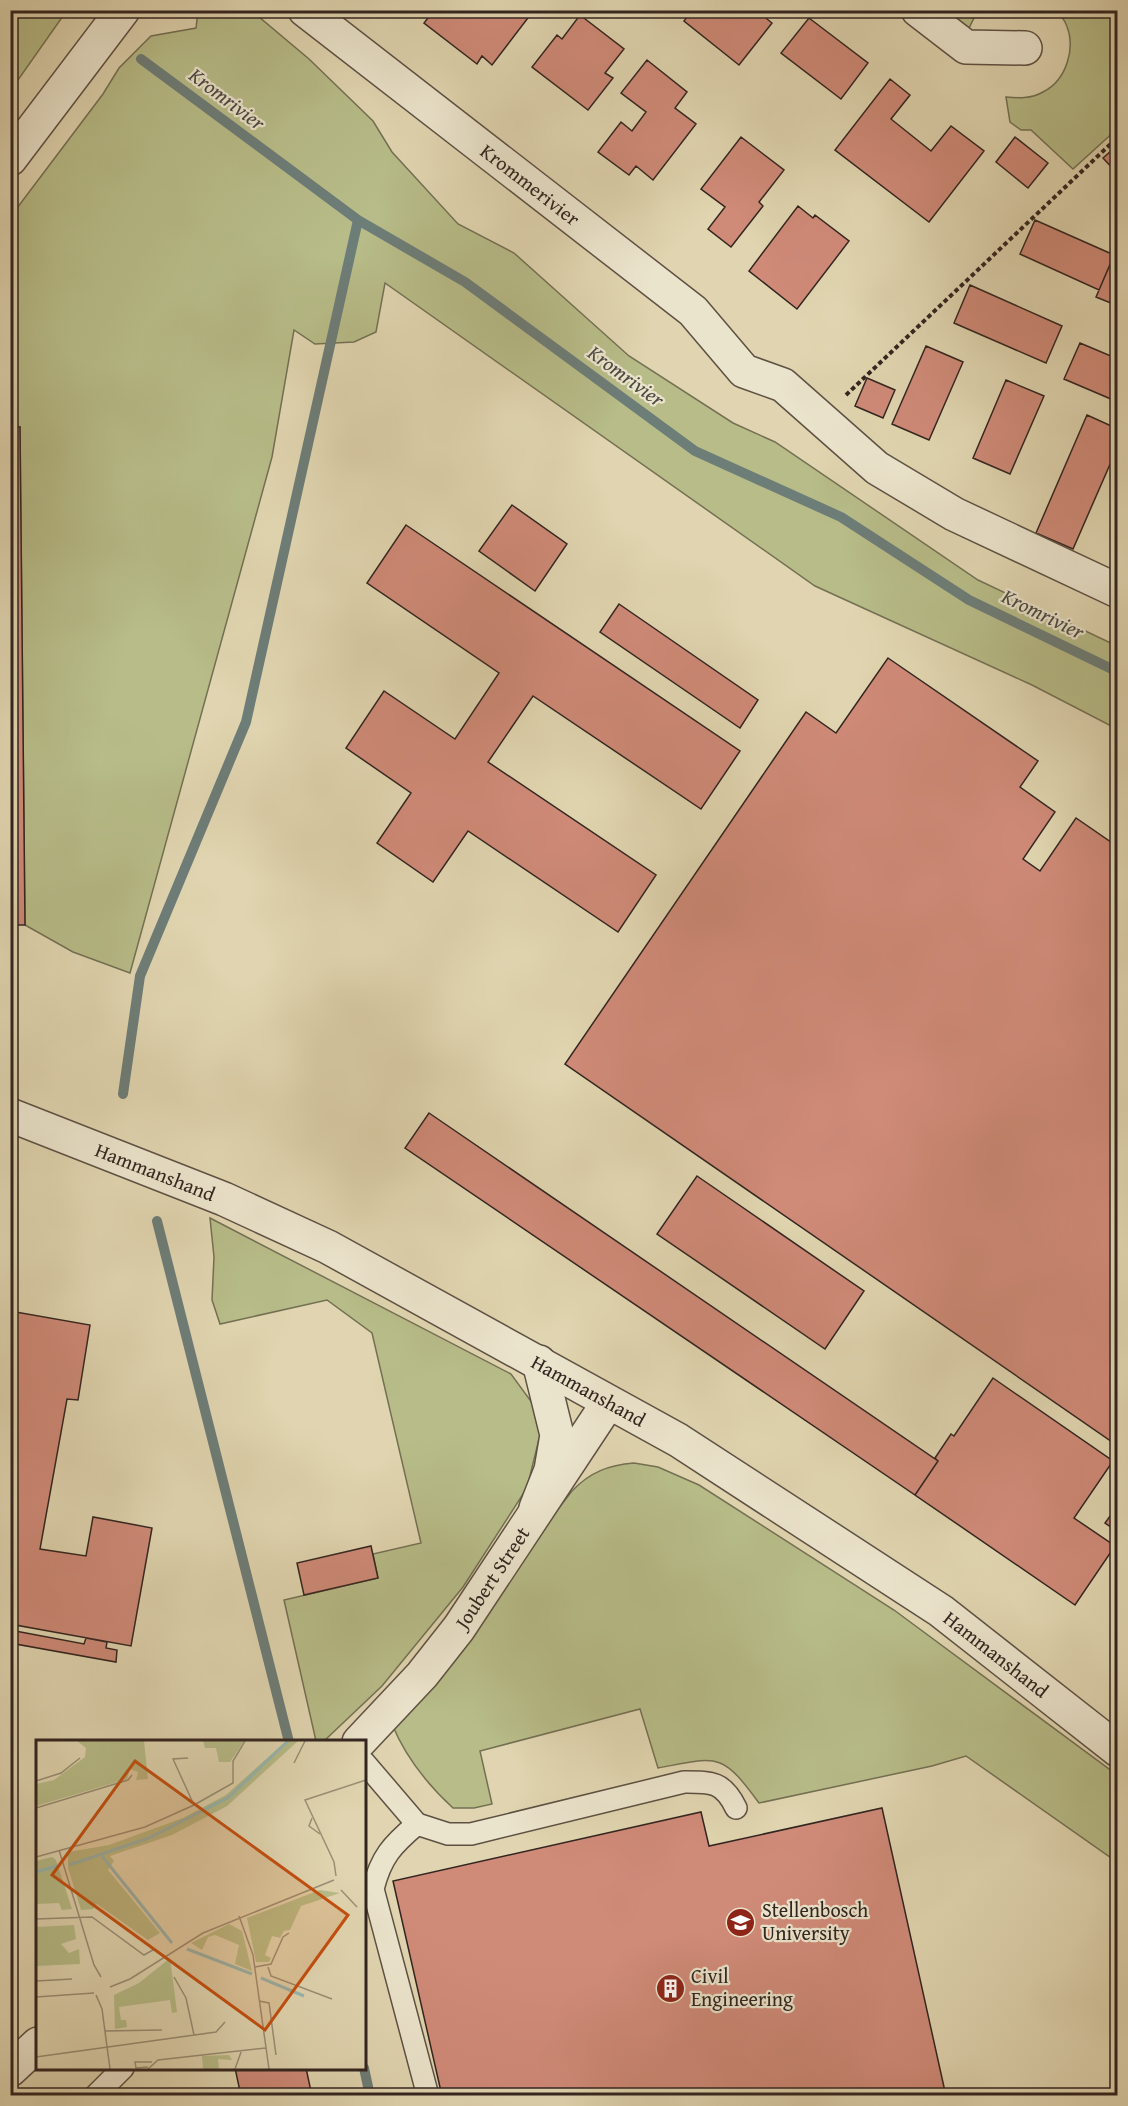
<svg xmlns="http://www.w3.org/2000/svg" width="1128" height="2106" viewBox="0 0 1128 2106" font-family="'Gentium Book Plus',serif">
<style>
.green{fill:#b7bc88;stroke:#747054;stroke-width:1.5}
.lines{fill:none;stroke-linecap:round;stroke-linejoin:round}
.stream{stroke:#6d7d78;stroke-width:10}
.building{fill:#cf8a78;stroke:#322520;stroke-width:1.5}
.service-casing{stroke:#5e5144;stroke-width:24}
.minor-casing{stroke:#5e5144;stroke-width:36}
.tertiary-casing{stroke:#5e5144;stroke-width:36}
.path{stroke:#322520;stroke-width:4;stroke-dasharray:4.5 3;stroke-linecap:butt}
.service{stroke:#ebe4cc;stroke-width:21}
.minor{stroke:#ebe4cc;stroke-width:33}
.tertiary{stroke:#ebe4cc;stroke-width:33}
.labels{text-anchor:middle;stroke-width:4.5;stroke-linejoin:round;paint-order:stroke}
.street-label{font-size:20px;fill:#322520;stroke:#ebe4cc}
.poi-label{font-size:20px;fill:#322520;stroke:#ebe4cc;text-anchor:start}
.water-label{font-size:21px;font-style:italic;fill:#4b4a44;stroke:#ebe4cc}
.inset-river{fill:none;stroke:#95b8b2;stroke-width:3}
.inset-road{fill:none;stroke:#9a8f76;stroke-width:1.5}
.view{fill:#c44f10;fill-opacity:0.15;stroke:#c44f10;stroke-width:3}
.inset-edge{fill:none;stroke:#322520;stroke-width:3}
</style>
<rect width="100%" height="100%" fill="#e0d5b0"/>
<filter id="stains"><feTurbulence type="fractalNoise" baseFrequency=".00333" numOctaves="4"/><feColorMatrix values="0 0 0 0 .2 0 0 0 0 .09 0 0 0 0 .02 0 0 0 .5 -.17"/></filter>
<radialGradient id="worn" r=".72"><stop offset=".6" stop-color="#630" stop-opacity="0"/><stop offset="1" stop-color="#630" stop-opacity=".3"/></radialGradient>
<path class="green" d="M11 10 55 11 63 16 11 90Z
M198 11H252L309 59 373 121 392 152 458 224 514 253 629 356 733 423 775 442 978 580 1117 646V729L1032 685 815 586 385 283 376 332 354 342 315 344 294 330 272 457 130 973 73 952 25 925 20 427H10L11 216 103 94 119 68 151 36 196 28Z
M943 11H980L976 14 968 30Z
M1056 11H1117V129L1073 169 1031 130H1021L1010 122 1006 97C1018 98 1031 99 1043 92 1067 80 1077 46 1065 22 1063 18 1059 14 1056 11Z
M210 1218 511 1374 533 1404 540 1435 527 1488 463 1587 382 1686 324 1741H316L284 1600 378 1578 373 1554 421 1543 372 1333 327 1300 220 1324 212 1300 214 1257Z
M634 1463 658 1467 699 1485 894 1610 1117 1775V1862L966 1756 932 1766 759 1803C721 1751 718 1757 658 1768L640 1709 480 1751 492 1804 474 1808H453C428 1785 405 1756 392 1724L572 1491C590 1472 609 1465 634 1463Z"/>
<g class="lines">
<path class="stream" d="M141 59 358 220 465 282 695 451 841 517 969 600 1118 672
M123 1094 140 976 246 722 358 220
M157 1221 289 1742
M364 2068 370 2096"/>
</g>
<path class="building" d="M434 10H534L492 65 482 56 477 64 424 23Z
M692 10H756L772 23 739 65 684 21Z
M580 15 624 49 605 73 613 78 588 110 532 67 557 35 562 39Z
M809 18 868 63 841 99 781 53Z
M647 60 687 92 675 108 696 124 653 180 636 166 629 175 598 152 621 122 632 131 646 112 621 93Z
M890 79 910 95 891 119 931 151 951 126 984 151 929 222 835 150Z
M741 137 784 170 759 202 763 206 731 247 708 229 725 207 701 189Z
M1015 137 1048 163 1028 188 996 162Z
M1118 145V174L1103 158Z
M798 206 813 218 815 215 849 241 797 309 749 271Z
M1035 220 1114 255 1099 290 1020 254Z
M1112 260 1118 263V306L1096 297Z
M970 285 1062 326 1046 363 954 323Z
M1080 343 1118 359V402L1064 379Z
M926 346 963 362 929 440 892 424Z
M867 378 895 390 883 418 855 406Z
M1006 380 1044 396 1010 474 973 458Z
M1087 415 1118 429V446L1073 549 1036 533Z
M10 427H20L25 925H10Z
M512 505 567 544 535 591 479 551Z
M406 525 740 751 701 809 533 696 488 762 656 875 618 932 468 831 433 882 377 843 411 793 346 748 384 691 455 739 499 673 367 583Z
M619 604 758 700 740 728 600 632Z
M888 658 1038 761 1020 787 1055 812 1023 859 1040 871 1076 818 1118 847V1446L565 1064 806 712 836 733Z
M429 1113 938 1461 915 1495 405 1148Z
M697 1176 864 1291 825 1349 657 1234Z
M10 1311 90 1325 78 1400 67 1399 40 1549 86 1556 93 1517 152 1528 131 1646 10 1624Z
M993 1378 1113 1461 1074 1518 1115 1546 1075 1605 915 1495 938 1461 935 1458 951 1434 954 1436Z
M1118 1505V1532L1105 1523Z
M371 1546 378 1578 304 1595 297 1563Z
M10 1630 84 1644 86 1638 107 1642 106 1648 117 1650 116 1662 10 1643Z
M882 1808 946 2096H442L393 1881 701 1812 709 1846Z
M235 2068H306L312 2096H241Z"/>
<g class="lines">
<defs>
<path id="service" d="M364 1762 417 1824 448 1834H471L684 1782C711 1782 723 1781 736 1808
M417 1824C392 1845 381 1857 373 1889L428 2096
M95 2096 123 2068"/>
<g id="minor">
<path id="s1" d="M305 10 693 311 744 371 783 385 877 468 954 514 1118 591"/>
<path d="M918 10 966 47 1025 48"/>
<path d="M10 159 123 10"/>
<path id="s2" d="M359 1742 422 1675 459 1628 608 1403"/>
<path d="M10 2070 38 2044"/>
</g>
<g id="tertiary">
<path id="s3" d="M10 1115 224 1199 328 1247 678 1440 941 1611 1118 1750"/>
<path d="M536 1508 551 1470 557 1435 539 1362"/>
</g>
</defs>
<use href="#service" class="service-casing"/>
<use href="#minor" class="minor-casing"/>
<use href="#tertiary" class="tertiary-casing"/>
<path class="path" d="M846 395 1118 137"/>
<use href="#service" class="service"/>
<use href="#minor" class="minor"/>
<use href="#tertiary" class="tertiary"/>
</g>
<defs>
<symbol id="university-disc" viewBox="-11 -11 22 22"><circle r="9.5" fill="#8f2418" stroke="#ebe4cc"/><path d="M0-5L7-2L0 1L-7-2ZM-4 1L0 2.5L4 1V4Q0 6-4 4Z" fill="#fff"/></symbol>
<symbol id="building-disc" viewBox="-11 -11 22 22"><circle r="9.5" fill="#8f2418" stroke="#ebe4cc"/><path d="M-4-6H4V6H1V3H-1V6H-4ZM-2.5-4.3h1.7v1.8h-1.7ZM.8-4.3h1.7v1.8H.8ZM-2.5-1h1.7V.8h-1.7ZM.8-1h1.7V.8H.8Z" fill="#fff"/></symbol>
</defs>
<g fill-rule="evenodd">
<use href="#university-disc" x="724" y="1906" width="33" height="33"/>
<use href="#building-disc" x="654" y="1972" width="33" height="33"/>
</g>
<g class="labels">
<g class="street-label">
<text dy="7" stroke="none"><textPath href="#s1" startOffset="285">Krommerivier</textPath></text>
<text dy="7" stroke="none"><textPath href="#s3" startOffset="156">Hammanshand</textPath></text>
<text dy="7" stroke="none"><textPath href="#s3" startOffset="642">Hammanshand</textPath></text>
<text dy="7" stroke="none"><textPath href="#s2" startOffset="212">Joubert Street</textPath></text>
<text dy="7" stroke="none"><textPath href="#s3" startOffset="1128">Hammanshand</textPath></text>
</g>
<g class="poi-label">
<text x="762" y="1917">Stellenbosch<tspan x="762" dy="23">University</tspan></text>
<text x="691" y="1983">Civil<tspan x="691" dy="23">Engineering</tspan></text>
</g>
<g class="water-label">
<text transform="translate(227 99) rotate(37)" y="7">Kromrivier</text>
<text transform="translate(626 376) rotate(36)" y="7">Kromrivier</text>
<text transform="translate(1043 614) rotate(26)" y="7">Kromrivier</text>
</g>
</g>
<g transform="translate(36 1740)">
<rect width="330" height="330" fill="#e0d5b0"/>
<path d="M41 1H108L112 39 100 40 102 32 94 29 91 39 0 66V44L18 40 49 17 50 8ZM167 1H208L194 22H183L180 8H169ZM250 1H262L191 66 136 95 74 116 78 121 72 130 124 193 112 200 61 164 57 169 45 170 32 128V112L73 105 147 78 190 55ZM16 117 20 120 36 169 26 170 23 163 0 164V121ZM284 150 304 153 265 166 254 190 248 191 244 198 236 196 229 215 235 218 233 222H220L211 178ZM193 184 206 191 216 231 199 224 203 205 179 195 172 197 166 210 155 203ZM38 185 40 199 25 204 33 213 43 209 44 224 0 226V187ZM134 218 141 272 136 273 134 260 83 267 85 280H90L91 287 79 289 78 255 103 243ZM193 315 196 320 182 319 183 329H167L166 316Z" fill="#b7bc88"/>
<path class="inset-river" d="M65 115 136 203M33 125 113 98 193 57 252 1M0 132 21 126M151 209 216 234M225 238 268 256"/>
<path class="inset-road" d="M258 23 269 1M0 41 25 33 44 18M158 65 197 43V21L209 1M0 68 92 40 96 35M276 78 273 86 284 94M23 110 58 225 65 237M0 117 109 87 158 65 137 19 152 18M300 136 298 122 269 60 330 40M305 150 321 167M203 176 217 215 233 329M0 179 56 177 108 215 117 210 114 205M219 227 235 224 247 197 253 193M232 227 235 236 296 259M138 237 150 258 158 295M0 241 36 239M74 247 94 239 167 193 298 140M60 255 66 269 74 329M0 257 58 253M223 261 233 263 240 315M69 291 126 290M0 317 180 292 189 282M112 327 100 328 99 322H116M112 329 122 320 230 308M199 329 205 312"/>
<path class="view" d="M99 21 312 175 229 290 16 135Z"/>
<rect width="330" height="330" class="inset-edge"/>
</g>
<rect width="1128" height="2106" fill="none" stroke="#e0d5b0" stroke-width="36"/>
<rect x="12" y="12" width="1104" height="2082" fill="none" stroke="#322520" stroke-width="3"/>
<rect x="18" y="18" width="1092" height="2070" fill="none" stroke="#322520" stroke-width="1.5"/>
<rect width="100%" height="100%" filter="url(#stains)"/>
<rect width="100%" height="100%" fill="url(#worn)"/>
</svg>
